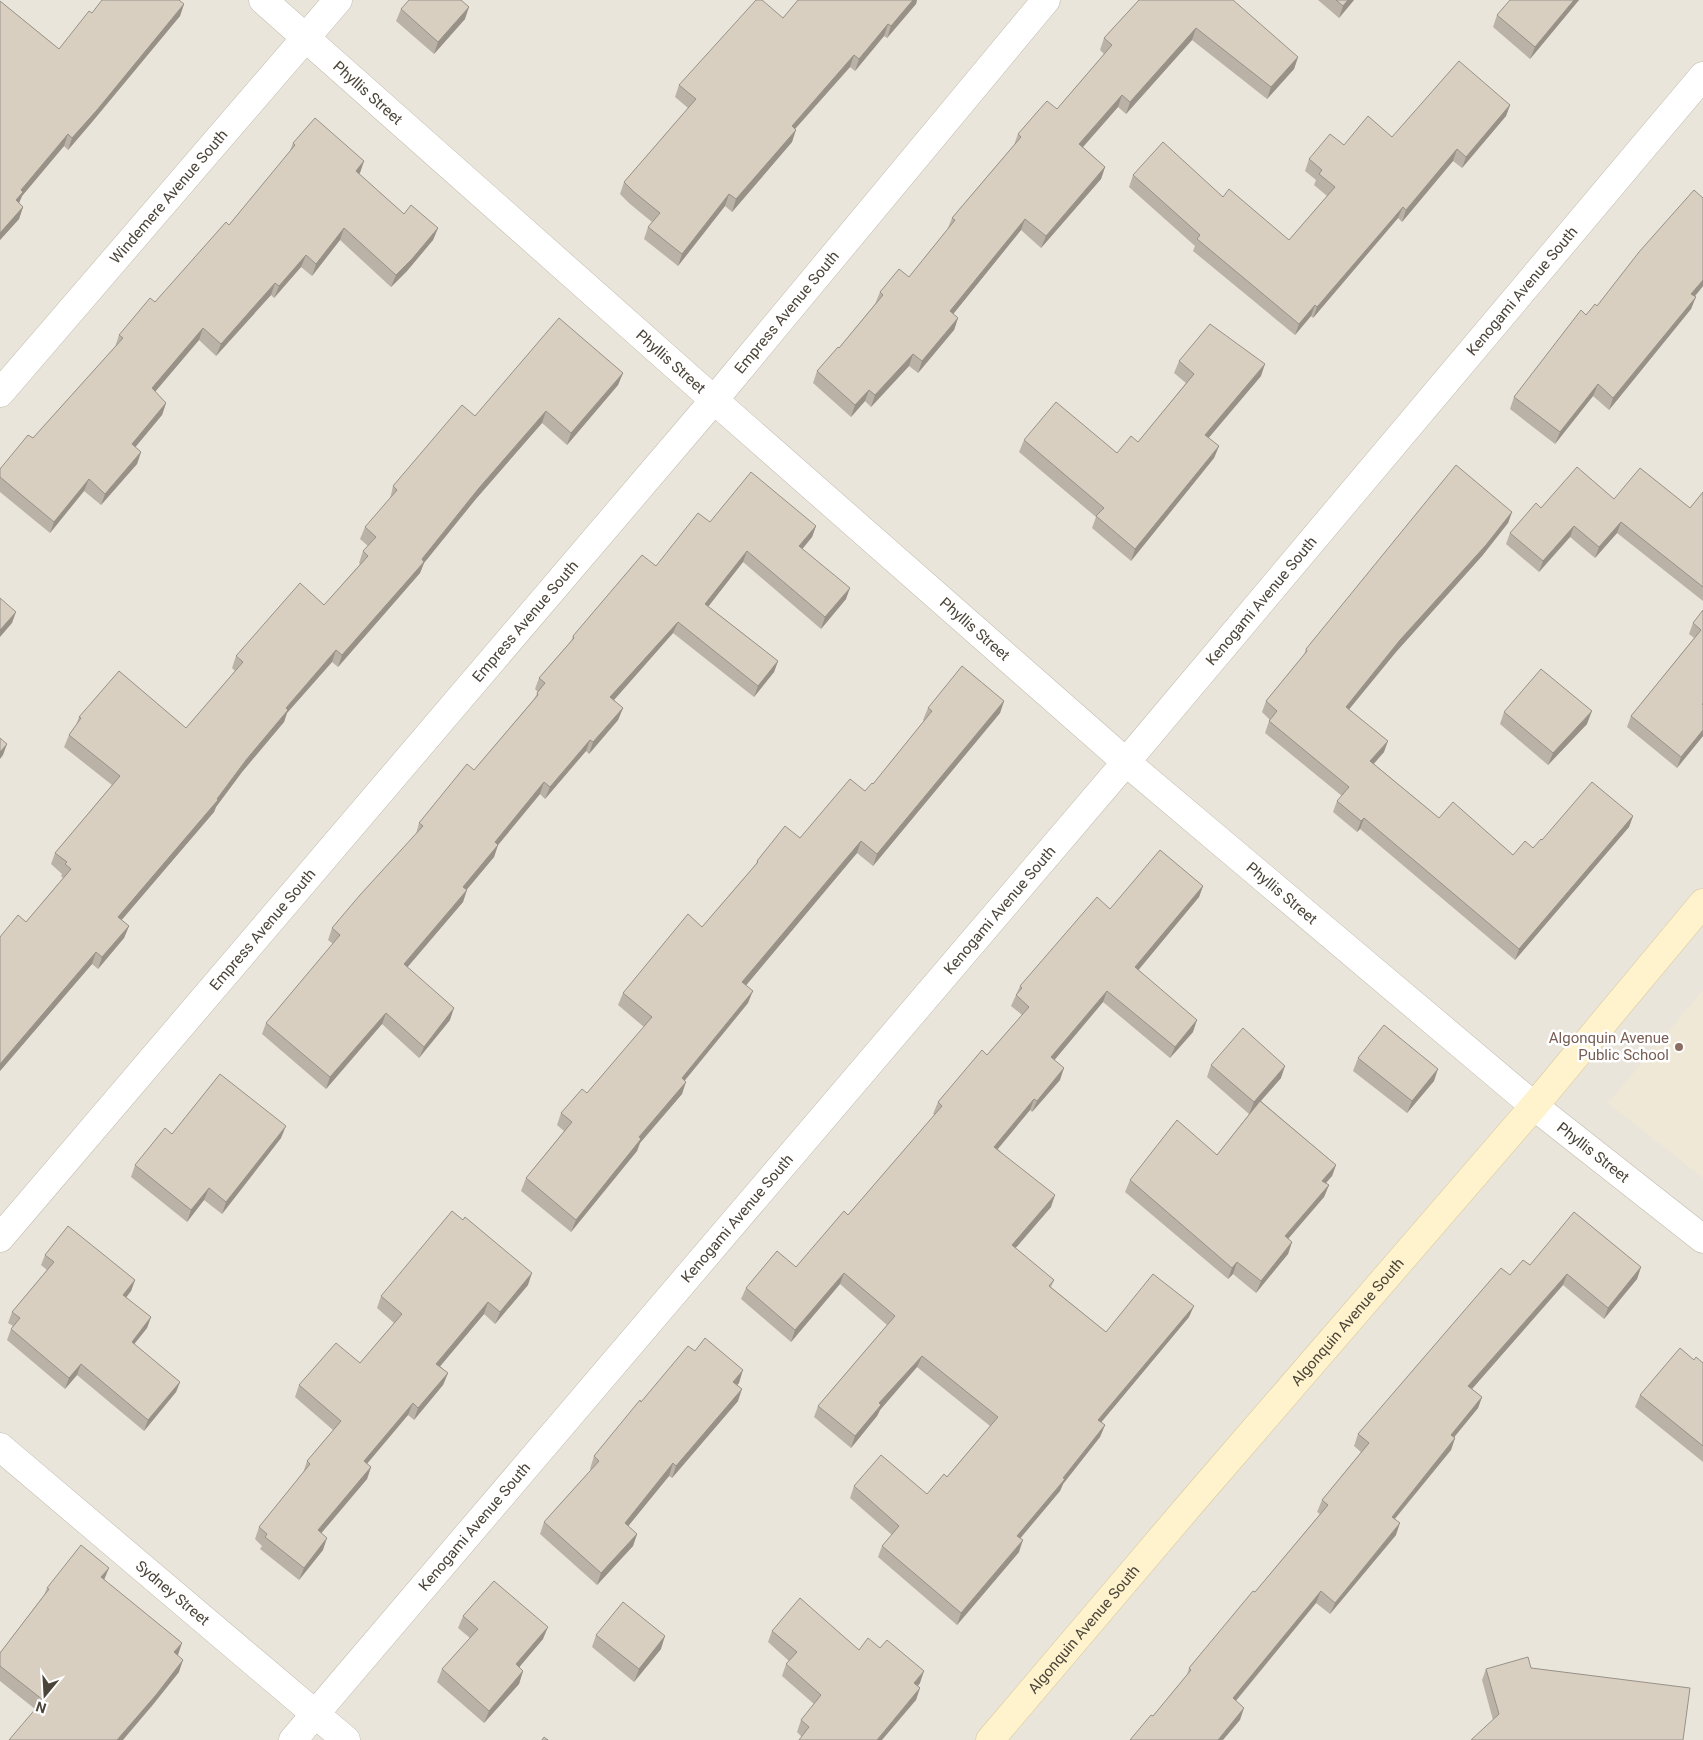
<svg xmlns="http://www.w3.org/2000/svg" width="1703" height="1740" viewBox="0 0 1703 1740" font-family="Roboto,sans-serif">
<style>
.residential{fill:#eae5da}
.education{fill:#efe8d6}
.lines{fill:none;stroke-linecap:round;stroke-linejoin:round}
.minor-casing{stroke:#c2bbae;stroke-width:29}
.secondary-casing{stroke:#d6c79b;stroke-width:29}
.minor{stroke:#fff;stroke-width:28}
.secondary{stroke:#fff3cd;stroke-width:28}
.wall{fill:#bab2a6}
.shaded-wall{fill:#979187}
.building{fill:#d8cfc1;stroke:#979187}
.education-dot{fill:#8d6e63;stroke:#fff;stroke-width:2}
.labels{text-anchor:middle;stroke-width:5;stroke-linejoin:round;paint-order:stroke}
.street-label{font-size:15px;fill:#4b4439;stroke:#fff}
.education-label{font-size:15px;fill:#785e54;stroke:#fff;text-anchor:end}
</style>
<rect width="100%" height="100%" fill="#f6f3ec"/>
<path class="residential" d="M0 0H1703V1740H0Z"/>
<path class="education" d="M1703 990V1178L1608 1103Z"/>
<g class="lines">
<defs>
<g id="minor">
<path id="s1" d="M263 0 714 400 1126 762 1534 1106 1703 1239"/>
<path id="s2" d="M0 393 338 0"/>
<path id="s3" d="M0 1238 714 400 1046 0"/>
<path id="s4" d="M0 1447 346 1740"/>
<path id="s5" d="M293 1740 1126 762 1703 76"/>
</g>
<g id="secondary">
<path id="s6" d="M990 1740 1193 1501 1534 1106 1703 903"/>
</g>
</defs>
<use href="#minor" class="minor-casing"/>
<use href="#secondary" class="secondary-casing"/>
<use href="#minor" class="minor"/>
<use href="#secondary" class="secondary"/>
</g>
<path class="wall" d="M798 0H917L916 4 887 38 884 36 855 71 850 67 795 129 792 142 732 212 725 206 678 266 644 239 648 227 652 222 630 204 620 194 624 182 688 108 675 97 679 85 783 18Z
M1139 0 1298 57 1294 69 1267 99 1192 40 1126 114 1118 107 1083 147 1105 167 1101 179 1041 248 1021 230 953 314 958 318 954 330 918 373 909 366 871 407 865 401 851 417 813 383 817 371 839 348 875 304 880 292 909 277 947 230 952 218 1014 145 1018 134 1057 109 1104 54 1100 50 1104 38Z
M1318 0H1354L1339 18Z
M1579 0 1530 59 1493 27 1497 15Z
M0 1 59 49 92 13 184 4 180 16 92 122 68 150 64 146 22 196 19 203 23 207 19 219 0 240Z
M401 9 465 19 434 54 396 21Z
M1510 105 1506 116 1462 168 1453 161 1402 222 1398 218 1313 318 1311 316 1295 335 1193 251 1195 246 1129 187 1133 175 1223 197 1289 240 1327 196 1314 185 1316 180 1305 171 1309 159 1344 145 1392 137Z
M293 143 364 161 359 174 404 214 438 228 433 240 407 271 391 287 340 240 312 276 301 267 274 298 271 295 216 356 199 340 155 392 166 403 162 415 135 447 141 452 137 464 101 505 84 491 50 533 0 492V469L33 438 115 347 119 335 155 302 229 225 289 153Z
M1703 286 1695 296 1691 309 1609 410 1593 396 1555 444 1510 409 1514 397 1586 315 1597 306Z
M1179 361 1261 376 1208 438 1219 446 1214 458 1131 561 1092 528 1096 517 1019 452 1024 440 1117 453 1138 442 1186 383 1174 373Z
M623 373 618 385 567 445 542 423 475 500 424 563 420 573 338 667 332 662 287 713 284 722 242 772 216 807 214 812 121 920 129 926 124 938 98 969 92 964 0 1071V937L26 922 63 878 61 876 62 874 51 864 55 853 112 785 64 747 69 735 76 725 79 717 186 728 235 671 232 668 236 656 324 605 360 564 359 563 363 551 368 546 360 539 365 527 390 499 393 486 475 416Z
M1703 492V601L1617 533 1595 558 1570 537 1539 572 1506 544 1510 533 1541 508 1614 499 1690 508Z
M1512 512 1508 523 1482 556 1396 652 1349 709 1384 752 1374 764 1439 818 1513 855 1533 848 1542 840 1633 816 1629 827 1515 960 1360 829 1357 832 1333 812 1337 801 1342 796 1265 733 1269 721 1270 720 1262 712 1266 701 1304 655 1306 649Z
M710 522 816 526 812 537 802 549 846 599 821 629 743 562 708 606 778 661 774 672 754 697 673 633 614 700 623 708 618 720 589 754 586 751 545 799 540 794 498 845 494 857 466 890 463 902 407 967 450 1020 419 1058 382 1024 326 1089 262 1034 266 1023 333 944 328 940 332 928 416 834 419 823 474 770 534 699 538 692 535 689 539 678 571 641 573 636 656 566Z
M1703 610V736L1677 768 1627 727 1631 716 1694 638 1689 634 1693 623Z
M1004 701 1000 713 873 866 857 853 746 985 748 1003 685 1080 682 1094 640 1143 637 1151 571 1232 521 1191 526 1178 564 1131 557 1125 561 1113 587 1093 644 1027 618 1005 623 993 702 927 756 864 757 861 800 838 865 791 873 784 924 721 923 720 928 708Z
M1504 712 1587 724 1548 765 1500 724Z
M1203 886 1199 897 1138 970 1193 1032 1170 1058 1103 1002 1054 1060 1060 1080 1032 1112 1030 1110 998 1149 1051 1207 1015 1248 1054 1280 1051 1287 1106 1332 1189 1317 1101 1422 1105 1425 1100 1437 1063 1484 1060 1491 1020 1538 1019 1552 957 1625 878 1557 882 1546 892 1535 850 1498 854 1486 927 1494 947 1477 990 1426 917 1367 880 1410 877 1416 851 1448 814 1417 818 1406 887 1325 840 1284 791 1342 741 1299 746 1288 796 1267 848 1215 935 1115 933 1114 938 1102 987 1055 1022 1015 1011 1006 1020 986 1110 909Z
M1358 1058 1434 1081 1407 1113 1353 1071Z
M1211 1065 1281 1078 1261 1101 1336 1165 1332 1176 1326 1183 1329 1185 1324 1197 1288 1239 1292 1242 1288 1254 1256 1293 1233 1274 1228 1279 1125 1192 1130 1180 1217 1155 1249 1114 1207 1077Z
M281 1138 222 1214 204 1200 187 1222 131 1177 135 1165Z
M45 1255 135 1280 131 1291 126 1298 151 1317 147 1328 134 1344 180 1382 176 1392 144 1431 77 1375 65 1389 7 1340 11 1329 13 1326 8 1323 12 1312 47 1270 41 1265Z
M1530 1265 1641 1267 1637 1279 1604 1319 1563 1285 1472 1389 1482 1397 1478 1408 1454 1437 1455 1438 1451 1450 1395 1519 1396 1535 1330 1614 1316 1603 1236 1701 1240 1720 1153 1716 1187 1675 1189 1668 1255 1592 1320 1514 1317 1512 1322 1500 1361 1452 1354 1446 1358 1434 1510 1275Z
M528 1285 495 1324 484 1314 440 1366 448 1373 443 1385 414 1420 408 1415 367 1464 371 1467 367 1479 321 1533 323 1550 299 1580 260 1549 262 1546 255 1539 259 1527 303 1473 307 1461 333 1430 295 1397 299 1385 360 1363 394 1323 377 1308 381 1296Z
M1694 1360 1703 1363V1462L1635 1407 1640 1395Z
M739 1383 737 1385 738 1401 672 1478 669 1476 628 1526 637 1534 633 1546 597 1585 540 1534 544 1522 591 1470 590 1469 594 1456 641 1402Z
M104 1579 178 1655 179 1672 151 1707 35 1709 0 1681V1653L44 1595 47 1588Z
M463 1616 543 1639 519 1667 523 1671 519 1684 484 1723 437 1682 442 1669 470 1638 458 1628Z
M772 1631 859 1650 920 1683 918 1686 916 1700 802 1737 797 1732 801 1720 814 1704 782 1676 786 1664 789 1661 768 1642Z
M596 1635 661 1649 634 1682 592 1647Z
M1531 1668 1683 1740 1493 1720 1482 1680 1486 1669Z"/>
<path class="shaded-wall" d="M913 0H917L916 4 887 38 891 26Z
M1348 0H1354L1339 18 1343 6Z
M1574 0H1579L1530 59 1535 47Z
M184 4 180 16 92 122 68 150 72 138Z
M469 7 465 19 434 54 438 42Z
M888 24 884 36 855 71 859 59Z
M1196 28 1192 40 1126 114 1130 102Z
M854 55 850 67 787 138 792 126Z
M1298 57 1294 69 1267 99 1271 87Z
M1122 95 1118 107 1075 156 1079 144Z
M1510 105 1506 116 1462 168 1466 157Z
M796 130 792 142 732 212 736 199Z
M68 134 64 146 22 196 19 203 16 200 21 190Z
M1457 149 1453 161 1402 222 1406 210Z
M364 161 360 173 351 183 356 171Z
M1105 167 1101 179 1041 248 1046 236Z
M729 194 725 206 678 266 682 254Z
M23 207 19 219 0 240V233Z
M1403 207 1398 218 1313 318 1317 307Z
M1025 219 1021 230 946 323 950 311Z
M344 228 340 240 312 276 316 264Z
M438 228 433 240 407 271 391 287 396 275Z
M306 255 301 267 274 298 279 286Z
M1703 280V286L1687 306 1691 294Z
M275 283 271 295 216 356 221 344Z
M1696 297 1691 309 1609 410 1613 398Z
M1315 305 1311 316 1295 335 1299 324Z
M958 318 954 330 918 373 922 361Z
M203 328 199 340 148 400 152 388Z
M913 354 909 366 871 407 875 395Z
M1265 364 1261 376 1201 447 1205 435Z
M623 373 618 385 567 445 571 433Z
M1598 384 1593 396 1555 444 1560 432Z
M869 390 865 401 851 417 855 405Z
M166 403 162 415 128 456 132 444Z
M546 411 542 423 475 500 424 563 420 573 338 667 342 655 422 559 479 488Z
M1219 446 1214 458 1131 561 1135 549Z
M141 452 137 464 101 505 105 494Z
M89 479 84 491 50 533 54 522Z
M1512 512 1508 523 1482 556 1396 652 1342 718 1346 707 1400 640Z
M1621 522 1617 533 1595 558 1599 547Z
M816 526 812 537 795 558 799 546Z
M1574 526 1570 537 1539 572 1543 561Z
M747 551 743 562 701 616 705 604Z
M850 588 846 599 821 629 825 617Z
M16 612 12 623 0 637V630Z
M678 622 673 633 606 709 610 697Z
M336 650 332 662 287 713 284 722 242 772 216 807 214 812 114 929 118 917 217 799 286 708Z
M778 661 774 672 754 697 758 686Z
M1004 701 1000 713 873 866 877 854Z
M623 708 618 720 589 754 593 742Z
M1592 711 1587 724 1548 765 1553 753Z
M1703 730V736L1677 768 1681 757Z
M590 740 586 751 545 799 550 787Z
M1388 741 1384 752 1366 772 1370 761Z
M7 744 3 755 0 759V752Z
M544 782 540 794 498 845 494 857 459 899 463 887 495 842Z
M1633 816 1629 827 1515 960 1519 949Z
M1364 818 1360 829 1357 832 1361 821Z
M861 841 857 853 738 995 742 982Z
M1203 886 1199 897 1131 979 1135 967Z
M467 890 463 902 400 976 404 964Z
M129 926 124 938 98 969 102 957Z
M96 952 92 964 0 1071V1064Z
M753 991 748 1003 677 1090 682 1078Z
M1107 991 1103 1002 1047 1069 1051 1057Z
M454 1008 450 1020 419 1058 424 1047Z
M386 1013 382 1024 326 1089 330 1077Z
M1197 1020 1193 1032 1170 1058 1175 1047Z
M1285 1066 1281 1078 1249 1114 1254 1102Z
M1064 1068 1060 1080 1032 1112 1037 1101Z
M1438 1069 1434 1081 1407 1113 1412 1101Z
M686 1082 682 1094 640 1143 637 1151 571 1232 576 1220 639 1137Z
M1034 1099 1030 1110 990 1158 994 1147Z
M286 1126 281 1138 222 1214 226 1202Z
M1336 1165 1332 1176 1318 1192 1322 1181Z
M1329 1185 1324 1197 1281 1247 1285 1236Z
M209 1188 204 1200 187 1222 191 1210Z
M1055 1195 1051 1207 1008 1257 1012 1245Z
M1292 1242 1288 1254 1256 1293 1261 1281Z
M1237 1262 1233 1274 1228 1279 1232 1268Z
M1641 1267 1637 1279 1604 1319 1608 1308Z
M532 1273 528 1285 495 1324 500 1312Z
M844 1273 840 1284 791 1342 795 1330Z
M1567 1274 1563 1285 1464 1398 1468 1386Z
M135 1280 131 1291 119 1306 123 1295Z
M488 1302 484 1314 432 1376 436 1364Z
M1194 1306 1189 1317 1094 1431 1098 1420Z
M151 1317 147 1328 128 1352 132 1342Z
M922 1356 917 1367 880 1410 877 1416 851 1448 855 1436 879 1403Z
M81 1364 77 1375 65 1389 69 1378Z
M743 1370 739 1383 729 1394 733 1382Z
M448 1373 443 1385 414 1420 418 1408Z
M180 1382 176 1392 144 1431 148 1420Z
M742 1389 738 1401 672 1478 676 1466Z
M1482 1397 1478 1408 1447 1446 1451 1435Z
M413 1403 408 1415 359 1473 364 1461Z
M1105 1425 1100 1437 1063 1484 1060 1491 1013 1547 1017 1536Z
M1455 1438 1451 1450 1387 1528 1392 1517Z
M673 1463 669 1476 621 1535 625 1523Z
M371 1467 367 1479 313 1543 318 1530Z
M1400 1523 1396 1535 1330 1614 1335 1603Z
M637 1534 633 1546 597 1585 601 1573Z
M327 1538 323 1550 299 1580 304 1568Z
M1023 1540 1019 1552 957 1625 961 1613Z
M109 1568 104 1580 101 1577Z
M1321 1591 1316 1603 1228 1710 1233 1698Z
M548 1627 543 1639 511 1677 516 1664Z
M665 1636 661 1649 634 1682 639 1669Z
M182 1643 178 1655 170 1664 174 1652Z
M183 1660 179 1672 151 1707 123 1740H117Z
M523 1671 519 1684 484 1723 489 1711Z
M924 1671 920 1683 910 1695 914 1683Z
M920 1688 916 1700 882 1740H877Z
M1244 1708 1240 1720 1223 1740H1218Z"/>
<path class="building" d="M102 0H179L184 4 97 110 72 138 68 134 21 190 23 192 16 200 23 207 0 233V1L59 49 89 11 92 13Z
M409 0H461L469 7 438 42 401 9Z
M756 0H762L783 18 798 0H913L891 26 888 24 859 59 854 55 792 126 796 130 736 199 729 194 682 254 648 227 660 213 634 192 624 182 696 99 679 85Z
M1139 0H1233L1298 57 1271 87 1196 28 1130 102 1122 95 1079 144 1105 167 1046 236 1025 219 950 311 958 318 922 361 913 354 875 395 869 390 855 405 817 371 838 347 839 348 883 295 880 292 899 269 909 277 955 220 952 218 1021 137 1018 134 1038 111 1047 101 1057 109 1112 45 1104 38Z
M1336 0H1348L1343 6Z
M1510 0H1574L1535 47 1497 15Z
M1459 61 1510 105 1466 157 1457 149 1406 210 1403 207 1317 307 1315 305 1299 324 1197 239 1200 235 1133 175 1163 142 1223 197 1229 189 1289 240 1335 187 1319 174 1322 170 1309 159 1330 134 1344 145 1368 116 1392 137Z
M315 118 364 161 356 171 404 214 411 205 438 228 412 259 396 275 344 228 316 264 306 255 279 286 275 283 221 344 203 328 152 388 166 403 132 444 141 452 105 494 89 479 54 522 0 477V469L28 435 33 438 123 338 119 335 150 298 155 302 226 222 229 225 295 145 293 143Z
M1694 190 1703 198V280L1691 294 1696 297 1613 398 1598 384 1560 432 1514 397 1581 310 1586 315 1595 304 1597 306 1639 252Z
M559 318 623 373 571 433 546 411 479 488 422 559 424 562 342 655 336 650 286 708 288 710 246 760 217 799 218 800 118 917 129 926 102 957 96 952 0 1064V937L18 915 26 922 71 869 65 864 67 862 55 853 120 776 69 735 81 718 79 717 119 671 186 728 243 662 236 656 300 583 324 605 368 556 363 551 376 537 365 527 397 490 393 486 462 405 475 416Z
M1210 324 1265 364 1205 435 1219 446 1135 549 1096 516 1104 508 1024 440 1056 402 1117 453 1131 436 1138 442 1194 374 1179 361Z
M1456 465 1512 512 1486 545 1400 640 1346 707 1388 741 1370 761 1439 818 1453 802 1513 855 1525 841 1533 848 1541 839 1542 840 1592 782 1633 816 1519 949 1364 818 1361 821 1337 801 1349 787 1269 721 1277 711 1266 701 1307 651 1306 649Z
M1577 467 1614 499 1640 468 1690 508 1703 492V587L1621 522 1599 547 1574 526 1543 561 1510 533 1536 503 1541 508Z
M751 472 816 526 799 546 850 588 825 617 747 551 705 604 778 661 758 686 678 622 610 697 623 708 593 742 590 740 550 787 544 782 495 842 498 845 463 887 467 890 404 964 454 1008 424 1047 386 1013 330 1077 266 1023 340 935 332 928 360 895 423 826 419 823 467 764 474 770 538 695 537 693 545 683 539 678 574 638 573 636 642 555 656 566 698 513 710 522Z
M0 598 16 612 0 630Z
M1703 610V704H1702L1703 705V730L1681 757 1631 716 1701 630 1693 623Z
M962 666 1004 701 877 854 861 841 742 982 753 991 682 1078 686 1082 639 1137 641 1139 576 1220 526 1178 572 1122 561 1113 582 1089 587 1093 652 1017 623 993 688 914 702 927 758 862 757 861 785 826 800 838 850 779 865 791 872 783 873 784 932 711 928 708Z
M1541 669 1592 711 1553 753 1504 712Z
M0 738 7 744 0 752Z
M1160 850 1203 886 1135 967 1197 1020 1175 1047 1107 991 1051 1057 1064 1068 1037 1101 1034 1099 994 1147 1055 1195 1012 1245 1054 1280 1049 1286 1106 1332 1153 1274 1194 1306 1098 1420 1105 1425 1063 1478 1065 1479 1017 1536 1023 1540 961 1613 882 1546 899 1526 854 1486 881 1455 927 1494 944 1474 947 1477 998 1417 922 1356 879 1403 881 1405 855 1436 818 1406 895 1316 844 1273 795 1330 746 1288 777 1251 796 1267 844 1211 848 1215 942 1106 938 1102 982 1050 987 1055 1029 1007 1016 995 1022 988 1020 986 1097 897 1110 909Z
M1384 1025 1438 1069 1412 1101 1358 1058Z
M1243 1028 1285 1066 1254 1102 1211 1065Z
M220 1074 286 1126 226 1202 209 1188 191 1210 135 1165 165 1128 172 1134Z
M1260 1101 1336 1165 1322 1181 1329 1185 1285 1236 1292 1242 1261 1281 1237 1262 1232 1268 1130 1180 1177 1120 1217 1155Z
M452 1211 463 1220 465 1217 532 1273 500 1312 488 1302 436 1364 448 1373 418 1408 413 1403 364 1461 371 1467 318 1530 327 1538 304 1568 265 1537 267 1534 259 1527 310 1464 307 1461 341 1421 299 1385 336 1343 360 1363 402 1314 381 1296Z
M1574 1212 1641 1267 1608 1308 1567 1274 1468 1386 1482 1397 1451 1435 1455 1438 1392 1517 1400 1523 1335 1603 1321 1591 1233 1698 1244 1708 1218 1740H1130L1151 1715 1153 1716 1191 1670 1189 1668 1253 1591 1255 1592 1328 1505 1322 1500 1369 1443 1358 1434 1501 1268 1510 1275 1523 1260 1530 1265Z
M68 1226 135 1280 123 1295 151 1317 132 1342 180 1382 148 1420 81 1364 69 1378 11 1329 20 1318 12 1312 54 1262 45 1255Z
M705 1338 743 1370 733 1382 742 1389 676 1466 673 1463 625 1523 637 1534 601 1573 544 1522 599 1461 594 1456 640 1400 641 1402 688 1346 695 1351Z
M1680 1348 1694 1360 1696 1357 1703 1363V1446L1640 1395Z
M81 1545 109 1568 101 1577 182 1643 174 1652 183 1660 156 1695 117 1740H9L43 1700 0 1666V1653L49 1589 47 1588Z
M494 1581 548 1627 516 1664 523 1671 489 1711 442 1669 478 1629 463 1616Z
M800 1598 859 1650 868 1638 880 1648 887 1640 924 1671 914 1683 920 1688 877 1740H799L809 1727 801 1720 821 1695 786 1664 797 1652 772 1631Z
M623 1602 665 1636 639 1669 596 1635Z
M1528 1657 1531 1668 1690 1688 1683 1740H1471L1499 1714 1486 1669Z
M544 1737 548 1740H542Z"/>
<circle class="education-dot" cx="1679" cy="1047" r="5"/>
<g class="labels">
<g class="street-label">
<text dy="5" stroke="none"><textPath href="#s1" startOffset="140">Phyllis Street</textPath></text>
<text dy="5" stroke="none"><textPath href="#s2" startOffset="259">Windemere Avenue South</textPath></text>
<text dy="5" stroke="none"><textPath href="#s5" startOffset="1900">Kenogami Avenue South</textPath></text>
<text dy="5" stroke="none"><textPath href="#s3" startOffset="1215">Empress Avenue South</textPath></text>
<text dy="5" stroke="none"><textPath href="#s1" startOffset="545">Phyllis Street</textPath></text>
<text dy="5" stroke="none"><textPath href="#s5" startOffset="1495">Kenogami Avenue South</textPath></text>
<text dy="5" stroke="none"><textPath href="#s3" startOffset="810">Empress Avenue South</textPath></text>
<text dy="5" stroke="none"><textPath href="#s1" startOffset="950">Phyllis Street</textPath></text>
<text dy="5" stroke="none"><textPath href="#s1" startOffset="1355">Phyllis Street</textPath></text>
<text dy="5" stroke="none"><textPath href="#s5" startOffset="1090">Kenogami Avenue South</textPath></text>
<text dy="5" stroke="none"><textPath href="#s3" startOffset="405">Empress Avenue South</textPath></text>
<text dy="5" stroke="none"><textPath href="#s1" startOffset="1760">Phyllis Street</textPath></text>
<text dy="5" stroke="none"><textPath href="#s5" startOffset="685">Kenogami Avenue South</textPath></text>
<text dy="5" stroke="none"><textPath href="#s6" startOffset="550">Algonquin Avenue South</textPath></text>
<text dy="5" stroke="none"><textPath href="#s5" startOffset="280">Kenogami Avenue South</textPath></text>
<text dy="5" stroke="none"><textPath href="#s4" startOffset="226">Sydney Street</textPath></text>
<text dy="5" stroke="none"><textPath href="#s6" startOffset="145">Algonquin Avenue South</textPath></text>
</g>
<g class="education-label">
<text x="1669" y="1043">Algonquin Avenue<tspan x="1669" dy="17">Public School</tspan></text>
</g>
</g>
<g transform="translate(45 1695) rotate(198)" stroke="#ffffff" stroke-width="4" paint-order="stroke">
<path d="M0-4L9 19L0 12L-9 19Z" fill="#4b4439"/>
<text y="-8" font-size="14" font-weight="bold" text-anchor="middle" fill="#4b4439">N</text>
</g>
</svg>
